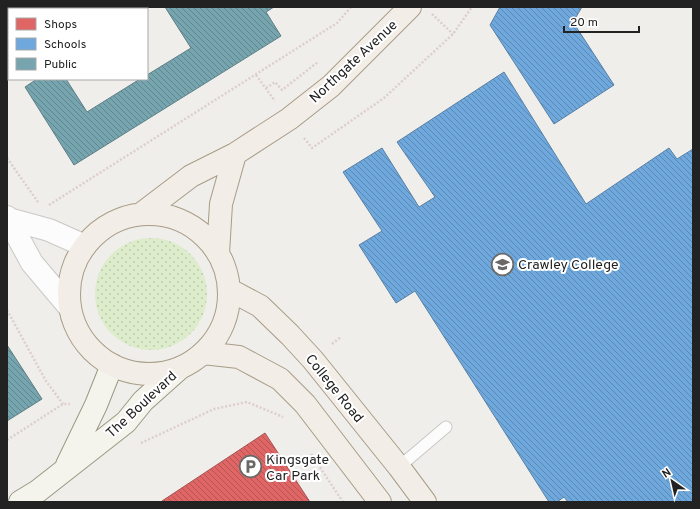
<svg xmlns="http://www.w3.org/2000/svg" width="700" height="509" viewBox="0 0 700 509" font-family="Overpass,sans-serif">
<style>
.grass{fill:url(#grass-dots)}
.shops{fill:url(#shops-back-hatch);stroke:#a75252}
.schools{fill:url(#schools-back-hatch);stroke:#5880a4}
.public{fill:url(#public-back-hatch);stroke:#5d7e85}
.lines{fill:none;stroke-linecap:round;stroke-linejoin:round}
.lane-casing{stroke:#c9c8c7;stroke-width:13}
.street-casing{stroke:#c9c8c7;stroke-width:24}
.secondary-casing{stroke:#999a82;stroke-width:24}
.primary-casing{stroke:#a79c86;stroke-width:24}
.path{stroke:#dccecd;stroke-width:2.5;stroke-dasharray:2 2;stroke-linecap:butt}
.lane{stroke:#fdfcfc;stroke-width:11}
.street{stroke:#fdfcfc;stroke-width:22}
.secondary{stroke:#f4f4ed;stroke-width:22}
.primary{stroke:#f3ede7;stroke-width:22}
.labels{text-anchor:middle;stroke-width:4;stroke-linejoin:round;paint-order:stroke}
.street-label{font-size:14px;fill:#222;stroke:#fff}
.poi-label{font-size:14px;fill:#222;stroke:#fff;text-anchor:start}
</style>
<defs>
<pattern id="grass-dots" width="8" height="8" patternUnits="userSpaceOnUse"><rect width="8" height="8" fill="#ddeccb"/><path d="M2 2h.1M6 6h.1" fill="none" stroke="#bdcaae" stroke-width="1.8" stroke-linecap="round"/></pattern>
<pattern id="shops-back-hatch" width="6" height="6" patternUnits="userSpaceOnUse"><rect width="6" height="6" fill="#e06666"/><path d="M-1 5l2 2M0 0l6 6M5-1l2 2" fill="none" stroke="#b55454"/></pattern>
<pattern id="schools-back-hatch" width="6" height="6" patternUnits="userSpaceOnUse"><rect width="6" height="6" fill="#6fa8dc"/><path d="M-1 5l2 2M0 0l6 6M5-1l2 2" fill="none" stroke="#5b88b2"/></pattern>
<pattern id="public-back-hatch" width="6" height="6" patternUnits="userSpaceOnUse"><rect width="6" height="6" fill="#76a5af"/><path d="M-1 5l2 2M0 0l6 6M5-1l2 2" fill="none" stroke="#60868e"/></pattern>
</defs>
<rect width="100%" height="100%" fill="#f0eeeb"/>
<path class="grass" d="M95 294a56 56 0 1 1 112 0a56 56 0 1 1-112 0Z"/>
<path class="shops" d="M265 433 310 502H162V501Z"/>
<path class="schools" d="M500 7H582L573 22 614 85 554 124 490 25Z
M504 72 586 204 669 148 677 159 693 149V502H568L564 497 557 502H549L415 291 396 303 359 245 382 231 343 172 382 148 419 207 435 197 397 142Z"/>
<path class="public" d="M7 7H21L22 9H9V50L7 51Z
M165 7H274L266 12 281 36 74 165 25 87 37 79H66L87 112 140 79H147V75L191 48Z
M7 345 42 399 7 421Z"/>
<g class="lines">
<defs>
<path id="lane" d="M399 467 446 427"/>
<path id="street" d="M7 217 32 263 70 308
M9 219 49 230 85 246"/>
<path id="secondary" d="M67 465 96 405 112 365
M20 502 38 491 126 422 143 401 180 368"/>
<path id="primary" d="M141 214 191 176 235 154 289 119 331 86 410 7
M69 294a80 80 0 1 1 160 0a80 80 0 1 1-160 0Z
M218 253 221 204 235 154
M230 290 260 306 290 335 313 360 399 467 425 502
M203 353 239 357 280 379 305 404 380 502"/>
</defs>
<use href="#lane" class="lane-casing"/>
<use href="#street" class="street-casing"/>
<use href="#secondary" class="secondary-casing"/>
<use href="#primary" class="primary-casing"/>
<path class="path" d="M432 14 453 34
M256 75 275 101
M266 88 275 82 282 90 318 62
M304 138 312 148 384 98 453 34 472 7
M7 158 38 202
M49 205 337 23 351 7
M7 310 46 381 63 404
M332 344 341 337
M7 440 63 404H70
M141 443 214 409 247 402 283 417
M311 454 343 502"/>
<use href="#lane" class="lane"/>
<use href="#street" class="street"/>
<use href="#secondary" class="secondary"/>
<use href="#primary" class="primary"/>
</g>
<defs>
<symbol id="university-ring" viewBox="-11 -11 22 22"><circle r="9.5" fill="#fff" stroke="#6a6968" stroke-width="1.5"/><path d="M0-5L7-2L0 1L-7-2ZM-4 1L0 2.5L4 1V4Q0 6-4 4Z" fill="#6a6968"/></symbol>
<symbol id="parking-ring" viewBox="-11 -11 22 22"><circle r="9.5" fill="#fff" stroke="#6a6968" stroke-width="1.5"/><path d="M-3.5-5.5H1a3.5 3.5 0 0 1 0 7H-1V5.5H-3.5ZM-1-3.4V-.6H.8a1.4 1.4 0 0 0 0-2.8Z" fill="#6a6968"/></symbol>
</defs>
<g fill-rule="evenodd">
<use href="#university-ring" x="490" y="252" width="25" height="25"/>
<use href="#parking-ring" x="238" y="454" width="25" height="25"/>
</g>
<g class="labels">
<g class="street-label">
<text transform="translate(353 61) rotate(-43)" y="5">Northgate Avenue</text>
<text transform="translate(335 388) rotate(51)" y="5">College Road</text>
<text transform="translate(141 404) rotate(-43)" y="5">The Boulevard</text>
</g>
<g class="poi-label">
<text x="518" y="269">Crawley College</text>
<text x="266" y="464">Kingsgate<tspan x="266" dy="16">Car Park</tspan></text>
</g>
</g>
<rect width="700" height="509" fill="none" stroke="#222222" stroke-width="16"/>
<rect x="8" y="8" width="140" height="72" fill="#ffffff" stroke="#a7a7a7"/>
<rect x="16" y="18" width="20" height="12" fill="#e06666" stroke="#a7a7a7"/>
<text x="44" y="28" font-size="12" fill="#222222">Shops</text>
<rect x="16" y="38" width="20" height="12" fill="#6fa8dc" stroke="#a7a7a7"/>
<text x="44" y="48" font-size="12" fill="#222222">Schools</text>
<rect x="16" y="58" width="20" height="12" fill="#76a5af" stroke="#a7a7a7"/>
<text x="44" y="68" font-size="12" fill="#222222">Public</text>
<g transform="translate(672 481) rotate(326)" stroke="#ffffff" stroke-width="3" paint-order="stroke">
<path d="M0-3L7 15L0 10L-7 15Z" fill="#222222"/>
<text y="-6" font-size="11" font-weight="bold" text-anchor="middle" fill="#222222">N</text>
</g>
<path d="M564 26v6h75v-6" fill="none" stroke="#222222" stroke-width="2"/>
<text x="570" y="26" font-size="12" fill="#222222" stroke="#ffffff" stroke-width="3" paint-order="stroke">20 m</text>
</svg>
